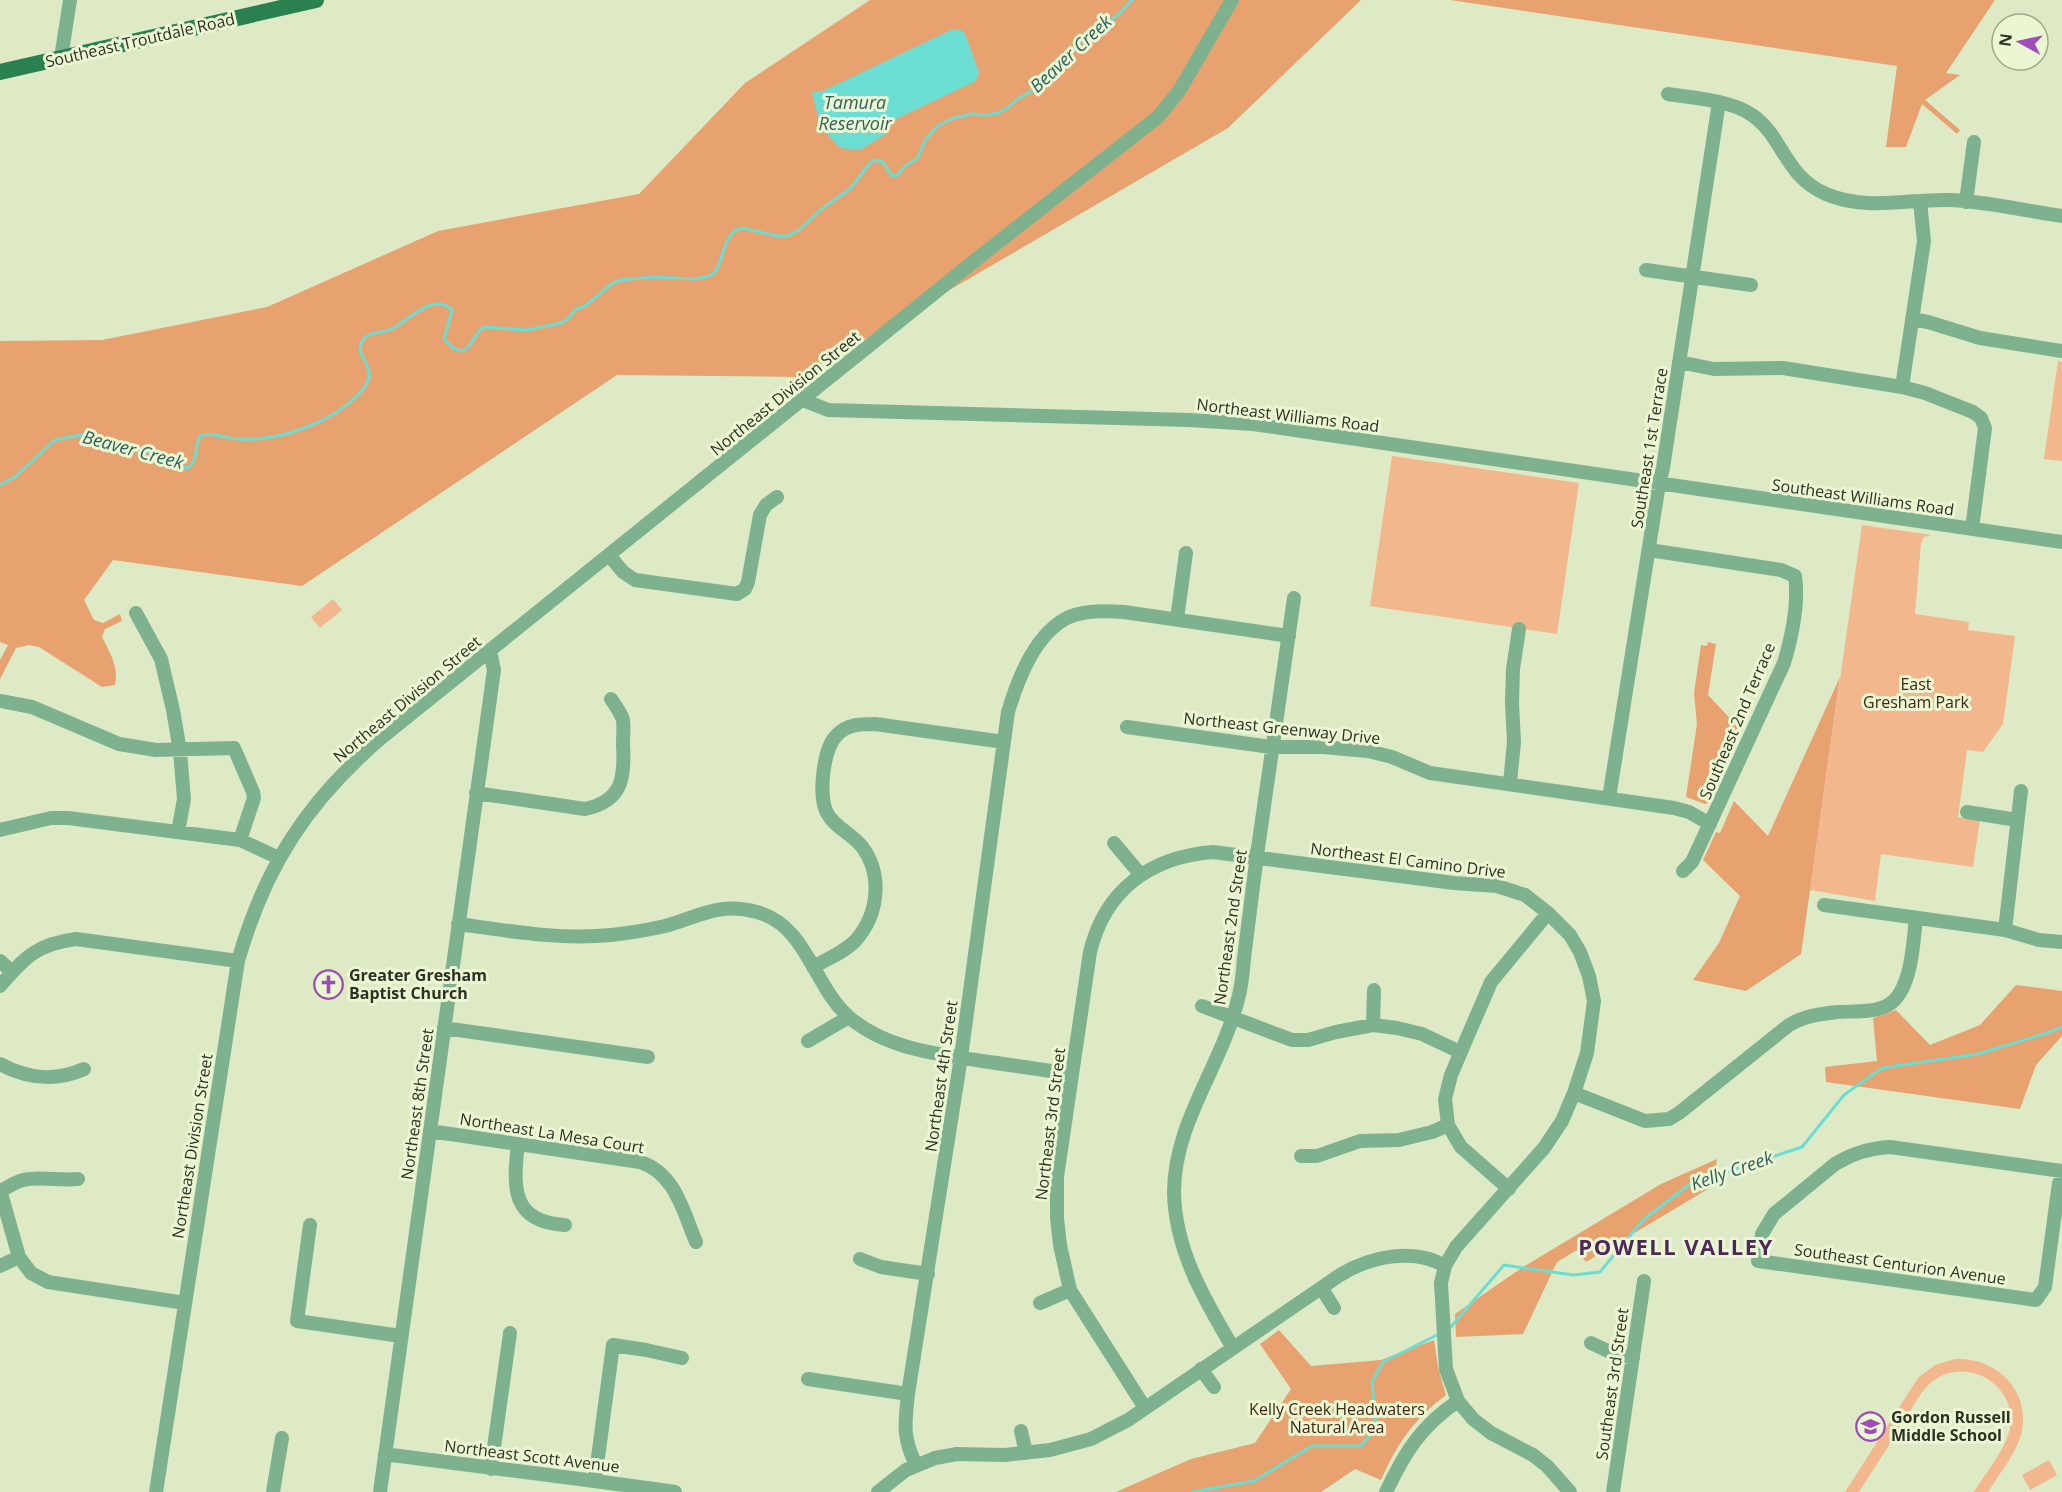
<svg xmlns="http://www.w3.org/2000/svg" width="2062" height="1492" viewBox="0 0 2062 1492" font-family="'Open Sans',sans-serif">
<style>
.green{fill:#f2b78d}
.forest{fill:#e7a270}
.water{fill:#6cddd3}
.lines{fill:none;stroke-linecap:round;stroke-linejoin:round}
.stream{stroke:#6cddd3;stroke-width:3}
.minor{stroke:#7eb28f;stroke-width:14}
.major{stroke:#2b8050;stroke-width:16}
.labels{text-anchor:middle;stroke-width:6;stroke-linejoin:round;paint-order:stroke}
.street-label{font-size:16px;fill:#2d3124;stroke:#ebf7d3}
.park-label{font-size:16px;fill:#422611;stroke:#ebf7d3}
.poi-label{font-size:16px;font-weight:bold;fill:#2d3124;stroke:#ebf7d3;text-anchor:start}
.water-label{font-size:18px;font-style:italic;fill:#2f605b;stroke:#ebf7d3}
.district-label{font-size:22px;font-weight:bold;letter-spacing:1.5px;fill:#4e265b;stroke:#ebf7d3}
</style>
<rect width="100%" height="100%" fill="#deeac6"/>
<path class="green" d="M2058 361 2062 362V461L2044 459Z
M1392 456 1579 483 1557 634 1370 606Z
M1862 525 1932 535 1924 537 1921 543 1915 614 1969 622 1968 630 2015 636 2003 724 1983 752 1967 750 1958 817 1980 820 1973 867 1881 854 1875 901 1810 890Z
M333 599 342 610 320 628 311 617Z
M1955 1359C1997 1357 2032 1391 2021 1435 2015 1455 1999 1474 1988 1492H1974C1985 1474 2006 1449 2010 1428 2018 1386 1968 1355 1933 1381 1921 1390 1914 1405 1906 1418 1891 1442 1875 1467 1859 1492H1845L1918 1378 1935 1365Z
M2049 1460 2057 1475 2030 1490 2022 1475Z"/>
<path class="forest" d="M870 0H1361L1228 128 800 377 617 375 302 586 113 560 84 600 94 620 103 623 120 614 122 621 105 629 102 637C110 653 119 667 115 685L102 687 39 647 29 645 16 648 0 679V660L8 645 0 642V341L102 340 267 307 438 231 639 194 745 83Z
M1450 0H1995L1946 73 1960 75 1925 100 1960 130 1957 134 1922 104 1906 147H1886L1897 66Z
M1708 642 1716 644 1708 695 1742 731 1710 802 1705 804 1686 797 1697 724 1694 693 1701 645 1707 646Z
M1840 677 1801 954 1746 991 1693 980 1719 943 1740 896 1703 860 1716 832 1720 833 1734 801 1768 836Z
M2016 985 2062 991V1036L2036 1065 2020 1109 1826 1082 1825 1067 1877 1061 1873 1018 1896 1010 1930 1045 1980 1025Z
M1717 1159 1713 1186 1586 1262 1577 1250 1557 1262 1523 1334 1456 1337 1455 1314 1523 1267 1661 1184Z
M1279 1330 1311 1366 1381 1360 1434 1340 1438 1367 1446 1395C1413 1420 1397 1444 1381 1480L1355 1469 1321 1492H1116L1191 1459 1255 1443 1291 1389 1260 1344Z"/>
<path class="water" d="M960 29 965 34 979 72 976 81 894 120 889 126 888 133 860 150 840 148 821 128 812 92 823 91 951 30Z"/>
<g class="lines">
<path class="stream" d="M0 485 15 477 55 440 80 435 162 455 181 466 188 468C199 459 194 448 200 436 213 431 225 439 239 439 279 442 333 422 360 393 383 368 355 359 361 344 366 330 381 334 392 329 408 321 434 291 452 310L444 339 454 349 463 351C474 345 474 334 484 327L527 330 561 323 568 319 576 309 585 306 613 283 621 280 652 277 696 279 710 276 717 270 727 241 734 231 742 228 778 236H788L799 230 823 208 850 189 870 163 875 160 883 162 892 176 898 175 905 166 917 159 926 139 939 125 954 118 971 114 987 115 998 113 1009 107 1016 100 1044 84 1079 43 1119 14 1132 0
M1449 1329 1504 1265 1573 1275 1600 1272 1643 1220 1690 1184 1802 1147 1844 1095 1882 1068 1978 1054 2047 1033 2062 1027
M1192 1492 1254 1481 1312 1446H1361L1376 1428 1372 1382 1383 1362 1441 1333"/>
<path class="minor" d="M61 58 70 0
M1668 94C1693 98 1731 100 1752 115 1784 137 1784 176 1826 194 1866 211 1907 199 1948 200 1986 201 2025 211 2062 216
M1966 202 1974 142
M1646 270 1751 285
M1912 319 1928 322 1980 338 2062 351
M1679 362 1714 369 1783 368 1902 387 1925 393 1973 412 1981 418 1985 428 1972 529
M1902 387 1924 241 1920 201
M803 400 828 410 1189 420 1253 424 2062 542
M1649 550 1781 570 1795 576C1799 604 1792 636 1784 663L1692 862 1683 871
M609 555 623 572 635 580 737 594 745 589 748 582 760 515 766 505 777 497
M136 613 161 659 173 710 180 751 184 799 178 832
M1177 619 1186 553
M0 701 32 707 119 744 156 750 234 748 253 792 254 798 240 840
M1127 727 1271 747H1323L1368 751 1392 757 1430 773 1674 808 1689 812 1710 824
M1510 783 1514 742 1512 703 1513 669 1519 629
M476 793 585 809C623 801 625 777 623 744 623 736 624 727 623 720 621 713 615 705 611 699
M1609 798 1659 484 1663 468 1719 102
M1967 812 2017 820
M0 830 51 818H68L240 840 279 858
M1114 843 1140 874
M1824 905 2005 930 2039 940 2062 942
M458 924C509 931 560 940 611 935 629 933 648 930 665 926 700 916 719 902 757 912 808 926 813 987 850 1018 887 1049 937 1054 982 1061 1012 1065 1042 1070 1072 1074
M2005 930 2021 791
M0 961 12 972
M813 967C827 959 845 952 856 940 878 915 883 876 863 848 853 834 835 828 827 813 818 796 823 748 837 735 847 724 861 724 875 724L1004 742
M0 986C25 957 37 944 76 939L238 961
M1202 1006 1292 1040H1308L1336 1032 1373 1025 1397 1028 1422 1034 1460 1052
M1373 1025 1374 990
M444 1028 648 1057
M808 1041 849 1017
M0 1064C28 1079 55 1082 84 1069
M1574 1093 1645 1121 1669 1119 1679 1113 1789 1025C1804 1016 1820 1014 1837 1012 1853 1011 1874 1013 1888 1005 1912 991 1913 943 1916 919
M430 1131 640 1162C675 1173 683 1211 696 1242
M518 1144C513 1187 511 1222 565 1225
M1301 1156H1317L1360 1141 1399 1140 1432 1132 1448 1125
M2062 1171 1890 1147C1869 1148 1853 1153 1835 1164L1774 1214 1762 1234 1758 1261 2036 1300 2045 1287 2059 1183 2062 1180
M1509 1189 1461 1147 1448 1125 1445 1099 1451 1075 1491 982 1548 913
M0 1190 19 1257 31 1273 48 1282 185 1303
M1 1191C8 1187 15 1182 23 1180 41 1176 60 1181 78 1179
M310 1225 297 1321 401 1336
M860 1259 881 1267 928 1274
M0 1266 19 1257
M1322 1289 1334 1308
M1040 1303 1070 1290
M1591 1343 1610 1352 1633 1358
M1233 1348C1204 1299 1175 1250 1174 1192 1174 1121 1224 1063 1239 995 1243 980 1243 965 1245 950 1249 918 1253 886 1257 855 1269 769 1282 684 1294 598
M1201 1369 1214 1387
M808 1379 908 1394
M1145 1408 1070 1290 1060 1245 1057 1218V1177L1090 952C1105 890 1150 857 1213 852L1454 883 1497 886 1525 895 1548 913 1570 935 1580 952 1589 976 1594 1001 1587 1053 1574 1093 1562 1121 1544 1148 1456 1247 1445 1266 1441 1283 1446 1369 1458 1401 1473 1419 1491 1433 1533 1455 1547 1466 1570 1492
M1021 1431 1026 1453
M385 1454C481 1467 578 1478 675 1492
M916 1465C902 1436 905 1424 908 1394L961 1057 1008 712C1018 679 1035 633 1069 617 1086 610 1106 611 1124 612L1289 636
M491 1469 510 1333
M595 1480 613 1345 646 1350 682 1358
M156 1492 238 961C265 866 307 802 381 738L978 258 1158 117 1179 91 1232 0
M273 1492 282 1438
M380 1492 494 670 490 651
M878 1492 906 1470 935 1458 957 1454 1005 1455 1050 1450 1091 1439 1128 1420 1340 1275C1369 1257 1413 1247 1445 1266
M1386 1492C1405 1452 1421 1426 1458 1401
M1613 1492 1644 1281"/>
<path class="major" d="M0 72 316 0"/>
</g>
<defs>
<symbol id="church-ring" viewBox="-11 -11 22 22"><circle r="9.5" fill="#ebf7d3" stroke="#9f4bb9" stroke-width="1.5"/><path d="M-1.2-6h2.4v3.5h3.3v2.4h-3.3V6h-2.4V-.1h-3.3v-2.4h3.3Z" fill="#9f4bb9"/></symbol>
<symbol id="school-ring" viewBox="-11 -11 22 22"><circle r="9.5" fill="#ebf7d3" stroke="#9f4bb9" stroke-width="1.5"/><path d="M0-5L7-2L0 1L-7-2ZM-4 1L0 2.5L4 1V4Q0 6-4 4Z" fill="#9f4bb9"/></symbol>
</defs>
<g fill-rule="evenodd">
<use href="#church-ring" x="312" y="968" width="33" height="33"/>
<use href="#school-ring" x="1854" y="1410" width="33" height="33"/>
</g>
<g class="labels">
<g class="street-label">
<text transform="translate(140 40) rotate(-13)" y="6">Southeast Troutdale Road</text>
<text transform="translate(785 393) rotate(-39)" y="6">Northeast Division Street</text>
<text transform="translate(1288 415) rotate(7)" y="6">Northeast Williams Road</text>
<text transform="translate(1649 448) rotate(-81)" y="6">Southeast 1st Terrace</text>
<text transform="translate(1863 497) rotate(8)" y="6">Southeast Williams Road</text>
<text transform="translate(407 699) rotate(-40)" y="6">Northeast Division Street</text>
<text transform="translate(1737 721) rotate(-67)" y="6">Southeast 2nd Terrace</text>
<text transform="translate(1282 728) rotate(6)" y="6">Northeast Greenway Drive</text>
<text transform="translate(1408 860) rotate(7)" y="6">Northeast El Camino Drive</text>
<text transform="translate(1230 927) rotate(-82)" y="6">Northeast 2nd Street</text>
<text transform="translate(941 1076) rotate(-82)" y="6">Northeast 4th Street</text>
<text transform="translate(417 1104) rotate(-82)" y="6">Northeast 8th Street</text>
<text transform="translate(1050 1124) rotate(-83)" y="6">Northeast 3rd Street</text>
<text transform="translate(552 1133) rotate(9)" y="6">Northeast La Mesa Court</text>
<text transform="translate(192 1146) rotate(-81)" y="6">Northeast Division Street</text>
<text transform="translate(1900 1264) rotate(8)" y="6">Southeast Centurion Avenue</text>
<text transform="translate(1612 1384) rotate(-82)" y="6">Southeast 3rd Street</text>
<text transform="translate(532 1456) rotate(7)" y="6">Northeast Scott Avenue</text>
</g>
<g class="park-label">
<text x="1916" y="690">East<tspan x="1916" dy="18">Gresham Park</tspan></text>
<text x="1337" y="1415">Kelly Creek Headwaters<tspan x="1337" dy="18">Natural Area</tspan></text>
</g>
<g class="poi-label">
<text x="349" y="981">Greater Gresham<tspan x="349" dy="18">Baptist Church</tspan></text>
<text x="1891" y="1423">Gordon Russell<tspan x="1891" dy="18">Middle School</tspan></text>
</g>
<g class="water-label">
<text transform="translate(1071 54) rotate(-43)" y="6">Beaver Creek</text>
<text x="855" y="109">Tamura<tspan x="855" dy="21">Reservoir</tspan></text>
<text transform="translate(133 450) rotate(15)" y="6">Beaver Creek</text>
<text transform="translate(1732 1171) rotate(-19)" y="6">Kelly Creek</text>
</g>
<g class="district-label">
<text x="1676" y="1255">POWELL VALLEY</text>
</g>
</g>
<g transform="translate(2020 42) rotate(278)"><circle r="28" fill="#ebf7d3" stroke="#9fa88d" stroke-width="1.5"/>
<path d="M0-4.5L10 22L0 15L-10 22Z" fill="#9f4bb9"/>
<text y="-9" font-size="16" font-weight="bold" text-anchor="middle" fill="#2d3124">N</text>
</g>
</svg>
